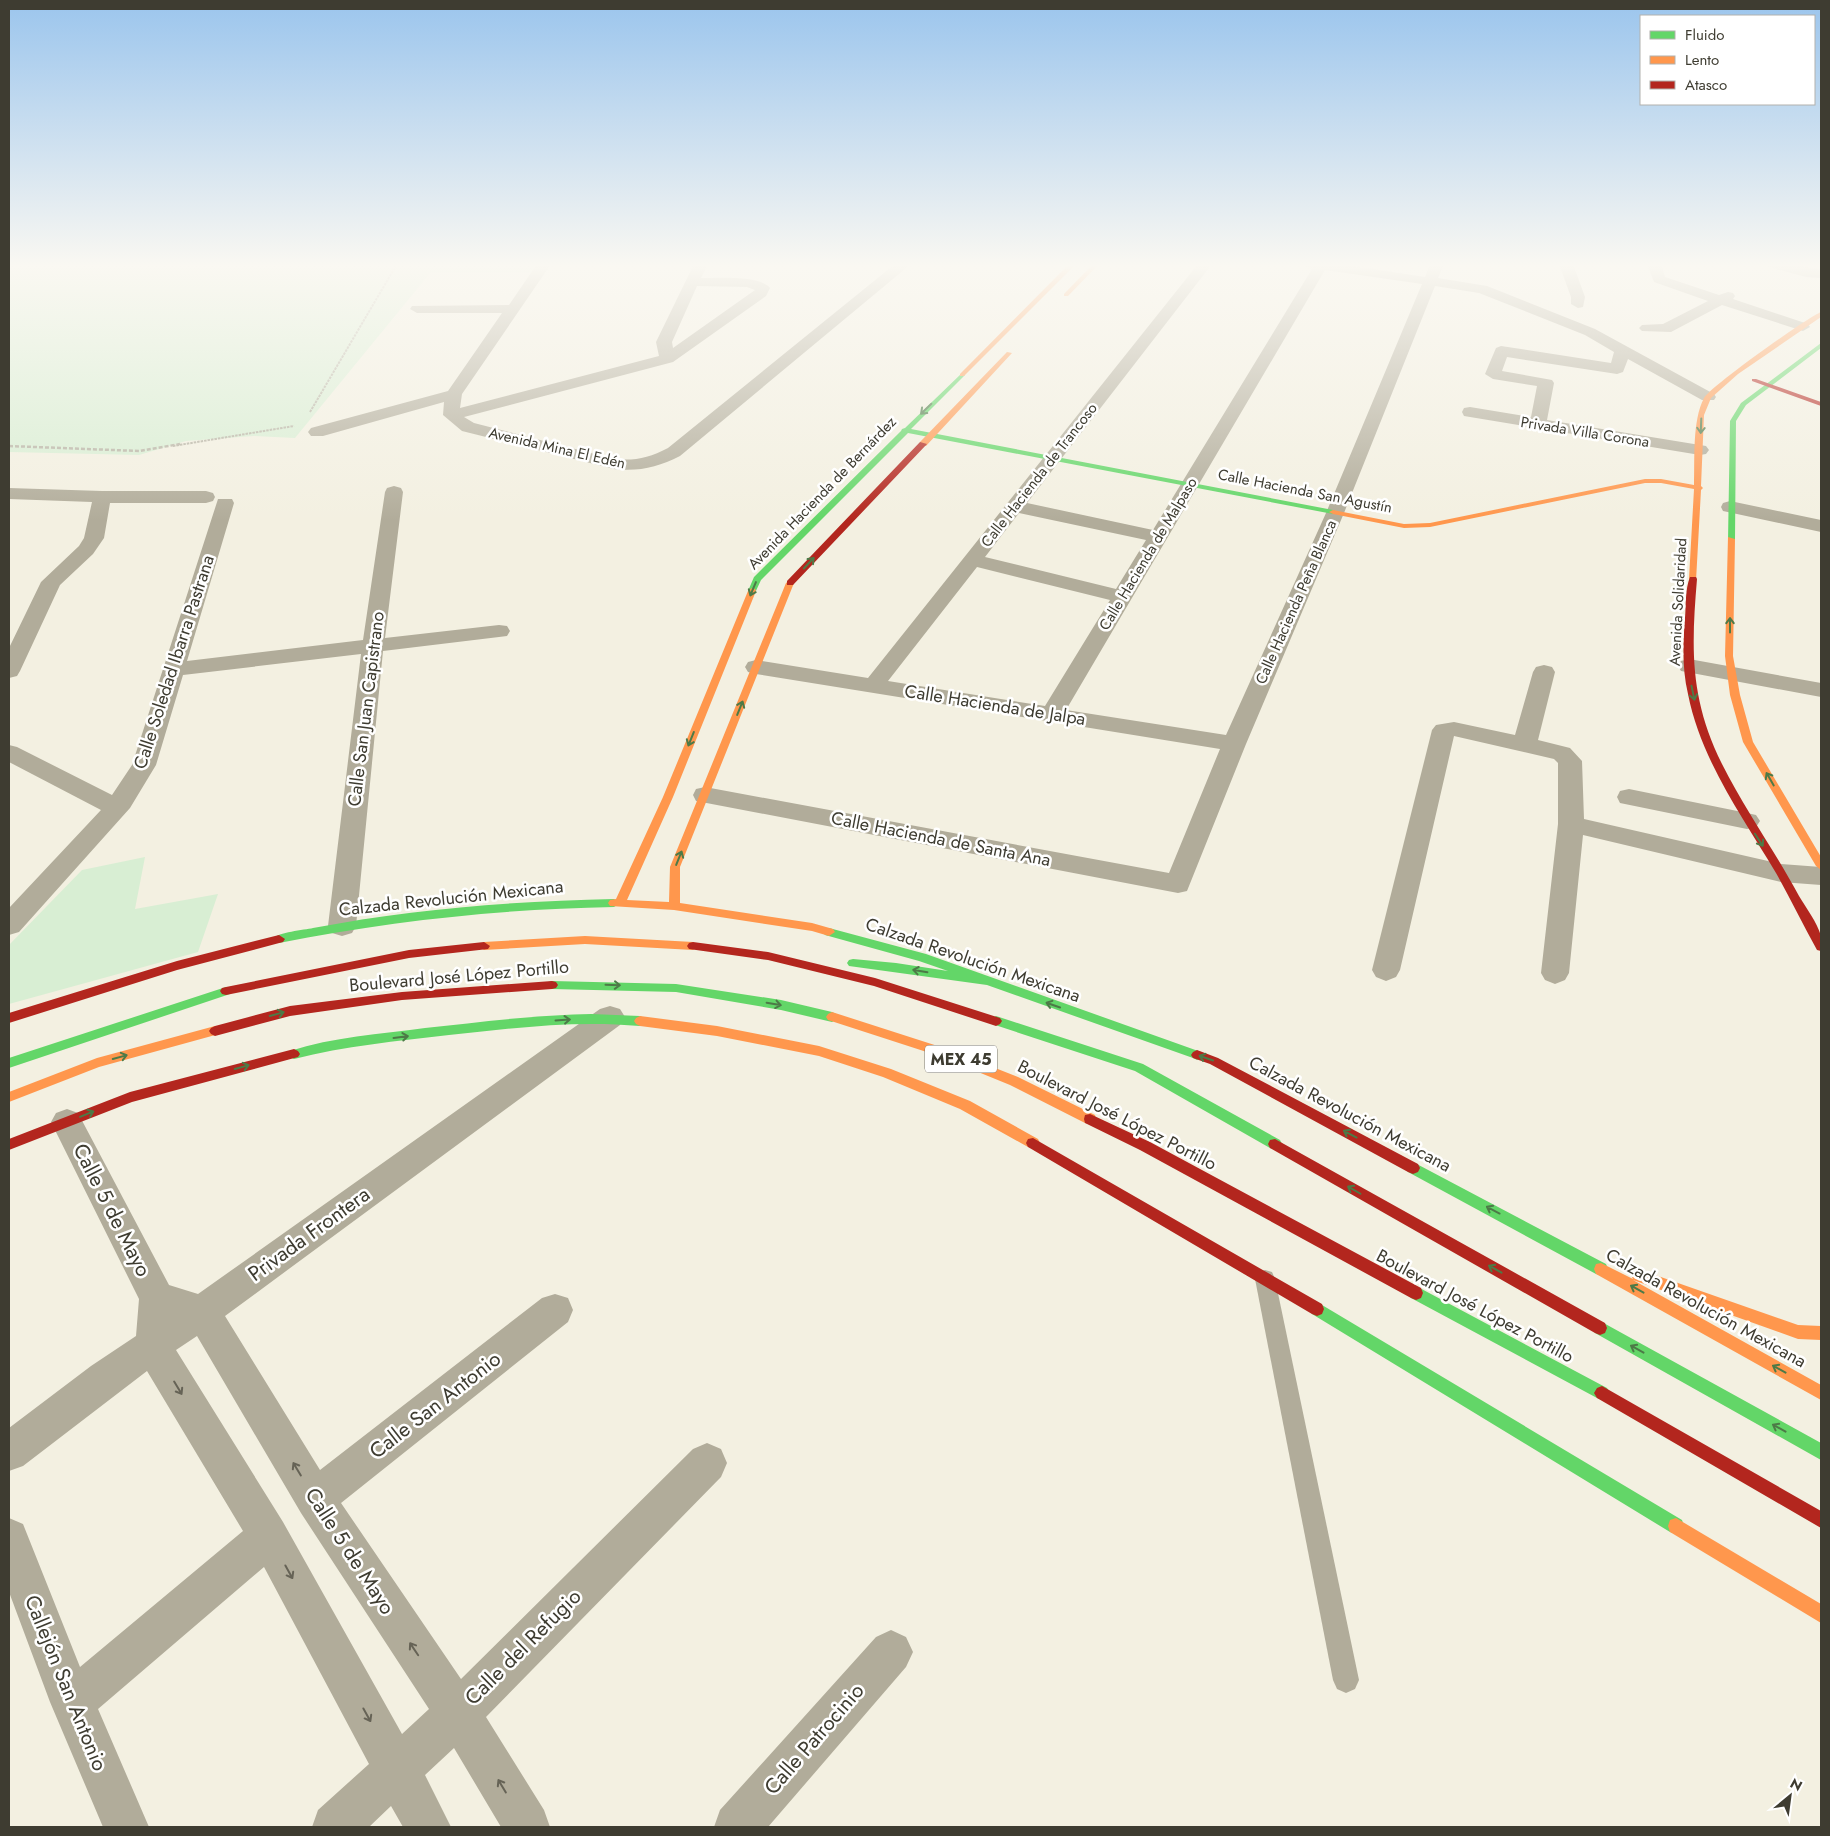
<svg xmlns="http://www.w3.org/2000/svg" width="1830" height="1836" viewBox="0 0 1830 1836" font-family="Jost,sans-serif">
<style>
.green{fill:#d8eed3}
.lines{fill:none;stroke-linecap:round;stroke-linejoin:round}
.path-far1{stroke:#b7b3a4;stroke-width:2;stroke-dasharray:2.5 1;stroke-linecap:butt}
.path{stroke:#b7b3a4;stroke-width:2.5;stroke-dasharray:4 2;stroke-linecap:butt}
.lane{fill:#b1ac9a;fill-rule:evenodd}
.street{fill:#b1ac9a;fill-rule:evenodd}
.fast{fill:#63d668;fill-rule:evenodd}
.slow{fill:#ff974d;fill-rule:evenodd}
.jam{fill:#b3261e;fill-rule:evenodd}
.oneway{stroke:#4d7a47}
.oneway2{stroke:#666356}
.labels{text-anchor:middle;stroke-width:5;stroke-linejoin:round;paint-order:stroke}
.far-street-label{font-size:15px;fill:#3e3c31;stroke:#fff}
.shield{fill:#fff;stroke:#78766f;stroke-width:1}
.shield-label{font-size:16px;font-weight:bold;fill:#3e3c31}
.street-label{font-size:18px;fill:#3e3c31;stroke:#fff}
.near-street-label{font-size:21px;fill:#3e3c31;stroke:#fff}
</style>
<rect width="100%" height="100%" fill="#f3f0e1"/>
<path class="green" d="M9 264H539L533 273 431 272 295 438 254 436 186 441 139 455 9 452Z
M145 857 135 909 218 894 198 952 9 1004V945L82 870Z"/>
<g class="lines">
<path class="path-far1" d="M310 412 397 264
M173 446 294 426"/>
<path class="path" d="M9 446 139 451 180 444"/>
<path class="lane" d="M1265 1270 1272 1272 1275 1279 1359 1680 1355 1689 1346 1693 1337 1689 1333 1680 1255 1279 1258 1272Z"/>
<path class="street" d="M537 264H551L462 394 460 408 659 356 656 342 694 264 707 266 701 278C718 278 760 275 770 288L766 296 673 362 464 417 474 423 614 459C635 461 649 458 668 448L895 264H911L680 456C658 467 639 472 614 469L462 431 443 415 444 402 323 436H311L308 432 311 428 448 391 502 313H417L410 309 412 306 509 305ZM697 286 747 287 755 290 673 348 672 342Z
M1198 264H1212L1027 503 1153 530 1312 269 1302 264H1340L1425 277 1430 264H1444L1438 278 1487 286 1595 329 1714 394 1716 397 1714 400H1702L1628 359 1623 372 1617 374 1507 357 1502 371 1552 380 1554 383 1547 420 1700 445 1706 446 1709 450 1706 454 1700 455 1464 416 1462 412 1464 408 1470 407 1531 417 1537 386 1493 379 1485 374 1496 348 1501 346 1611 363 1614 352 1585 335 1479 293 1435 286 1344 513 1246 744 1187 891 1178 893 696 801 693 795 696 789 705 787 1169 873 1220 749 756 674 748 672 745 667 748 662 756 660 868 678ZM1325 270 1422 284 1326 513 1226 735 1066 710ZM1019 513 1146 540 1116 589 985 557ZM977 567 1110 600 1045 706 888 681Z
M1559 264H1573L1585 297 1583 307 1578 308 1571 304V297Z
M1647 264H1661L1665 277 1719 295 1728 292 1733 293 1735 296 1733 299 1808 324 1810 327 1803 331 1722 305 1671 332 1642 331 1639 328 1642 325 1663 324 1708 301 1654 282Z
M1767 264H1791L1821 270V278L1806 277 1769 267Z
M394 486 401 488 403 492 385 638 499 625 507 626 510 631 507 636 499 637 383 651 356 926 352 933 342 936 332 933 328 926 361 654 183 675 156 765 130 808 19 932 9 935V908L101 810 9 762V745L17 747 112 795 132 765 218 499H232L234 503 187 661 363 640 385 492 387 488Z
M9 488 102 491H206L213 493 215 497 213 501 206 503H110L104 538 93 554 60 585 20 671 17 676 9 678V648L41 582 79 546 84 538 92 502 9 499Z
M1730 501 1821 520V532L1723 511 1721 507 1723 503Z
M1689 659 1821 683V697L1681 671 1678 666 1681 661Z
M1544 665 1552 667 1555 672 1538 740 1570 748 1582 761 1584 819 1781 864 1821 867V885L1781 882 1583 835 1569 973 1565 980 1555 984 1545 980 1541 973 1558 824V763L1554 759 1454 736 1400 970 1396 977 1386 981 1376 977 1372 970 1432 730 1436 725 1454 722 1515 735 1533 672 1536 667Z
M1629 789 1747 813 1756 815 1760 821 1756 827 1747 829 1620 803 1617 797 1620 791Z
M610 1006 620 1009 625 1017 620 1025 225 1316 320 1470 542 1298 555 1294 568 1298 573 1310 568 1322 341 1503 461 1679 693 1449 707 1443 721 1449 727 1463 721 1477 486 1717 544 1810 550 1827H501L454 1748 425 1775 451 1827H403L391 1806 369 1827H312L318 1810 369 1764 264 1567 98 1709 149 1827H103L50 1702 9 1592V1518L23 1524 80 1667 243 1531 147 1371 23 1466 9 1471V1428L91 1366 136 1336 139 1299 51 1122 56 1113 67 1109 78 1113 169 1285 198 1294 600 1009ZM197 1336 301 1513 429 1709 402 1734 283 1522 176 1350Z
M891 1630 906 1637 913 1652 906 1667 768 1827H714L720 1810 876 1637Z"/>
<path class="fast" d="M1821 343V348L1746 405 1736 421 1735 539 1728 541 1730 421 1741 403Z
M962 373 965 375 911 429 1333 510 1337 512 1333 514 908 433 761 580 755 593H749L748 591 754 577 901 431 902 429 905 428Z
M614 899 620 903 614 907C501 909 390 921 279 943L273 939C278 932 304 930 313 928 412 909 513 901 614 899Z
M829 928 926 954 1201 1052 1203 1055 1201 1058 1197 1060 1193 1058 987 985 849 966 847 963 849 960 853 959 896 963 948 971 919 961 825 935 823 932Z
M552 981 676 984 781 1000 832 1012 836 1014 838 1017 836 1020 832 1022 781 1010 676 992 552 989 548 988 546 985 548 982Z
M226 987 230 988 232 991 230 994 9 1068V1058Z
M591 1014 640 1016 644 1018 646 1021 644 1024 640 1026C576 1020 513 1028 449 1035 397 1041 345 1046 294 1059L290 1057 288 1054 290 1051C333 1037 380 1034 425 1028 480 1022 535 1015 591 1014Z
M996 1016 1143 1064 1280 1140 1282 1144 1280 1148 1275 1149 1270 1148 1135 1071 992 1024 990 1021 992 1018Z
M1413 1162 1606 1264 1608 1269 1606 1274 1601 1275 1596 1274 1408 1172 1406 1168 1408 1164Z
M1416 1286 1607 1388 1610 1393 1607 1398 1602 1400 1597 1398 1411 1298 1409 1293 1411 1288Z
M1317 1302 1682 1520 1684 1526 1682 1532 1676 1534 1670 1532 1312 1314 1310 1309 1312 1304Z
M1600 1321 1821 1443V1460L1595 1333 1593 1328 1595 1323Z"/>
<path class="slow" d="M1069 264H1076L964 376H960V374Z
M1093 264H1099L1068 296H1064V294Z
M1821 312V317L1738 374 1711 398 1704 415 1701 486 1703 488 1701 490 1696 581H1690L1689 579 1694 489 1661 483H1645L1430 527 1404 528 1333 514 1329 512 1333 510 1404 524 1430 523 1645 479H1661L1694 485C1695 459 1692 421 1704 398 1711 386 1805 319 1821 312Z
M1007 352 1012 353 926 446H920V442Z
M1728 537 1735 539 1733 656 1740 695 1753 742 1821 857V870L1816 866 1743 742 1730 695 1725 656Z
M790 580 794 583 680 867V903L812 923 833 929 835 932 829 936 812 931 674 910 610 906 608 903 610 900 616 899 663 797 748 591 752 588 755 589 756 591 673 797 627 900 669 902 670 867 786 583Z
M585 936 693 942 699 946 693 950 585 944 484 950 478 946 484 942Z
M832 1012 947 1049 1018 1077 1095 1115 1096 1119 1095 1123 1090 1124 1085 1123 1010 1085 939 1056 828 1020 826 1017 828 1014Z
M640 1016 717 1026 819 1046 891 1069 970 1101 1038 1139 1040 1143 1038 1147 1033 1148 1028 1147 960 1109 883 1077 819 1056 717 1036 640 1026 636 1024 634 1021 636 1018Z
M215 1026 219 1028 221 1031 219 1034 99 1067 9 1102V1092L97 1058Z
M1601 1263 1633 1279 1631 1275 1633 1270 1638 1269 1798 1325 1821 1326V1340L1798 1339 1633 1280 1821 1385V1400L1596 1274 1594 1269 1596 1264Z
M1676 1518 1821 1604V1623L1670 1532 1668 1526 1670 1520Z"/>
<path class="jam" d="M1752 379H1756L1821 402V406L1752 381Z
M920 442 927 444 793 585H787V581Z
M1690 577H1696L1697 579C1691 650 1690 699 1722 764 1745 810 1775 851 1799 896 1806 908 1817 922 1821 936 1822 940 1821 946 1821 951L1817 950C1803 925 1790 898 1776 873 1742 816 1701 760 1688 694 1682 669 1683 643 1685 618 1686 606 1685 589 1690 577Z
M279 935 285 939 283 942 177 970 9 1023V1013L177 961Z
M484 942 490 946 488 949 409 958 226 995 222 994 220 991 222 988 226 987 409 950Z
M693 942 768 952 875 978 1000 1018 1002 1021 1000 1024 996 1026 874 986 768 960 689 949 687 946 689 943Z
M552 981 556 982 558 985 556 988 552 989 402 1000 290 1016 215 1036 211 1034 209 1031 211 1028 215 1026 290 1006 402 992Z
M294 1049 298 1051 300 1054 298 1057 132 1102 9 1150V1139L130 1092Z
M1197 1050 1218 1058 1418 1164 1420 1168 1418 1172 1413 1174 1408 1172 1210 1064 1193 1058 1191 1055 1193 1052Z
M1090 1114 1150 1142 1421 1288 1423 1293 1421 1298 1416 1300 1411 1298 1140 1150 1085 1123 1084 1119 1085 1115Z
M1033 1138 1322 1304 1324 1309 1322 1314 1317 1316 1312 1314 1028 1147 1026 1143 1028 1139Z
M1275 1139 1605 1323 1607 1328 1605 1333 1600 1335 1595 1333 1270 1148 1268 1144 1270 1140Z
M1602 1386 1821 1511V1528L1597 1398 1594 1393 1597 1388Z"/>
</g>
<defs><path id="oneway-shaft" d="M-6 0H5M1.5-3L5.5 0L1.5 3" fill="none" stroke-width="1.6" stroke-linecap="round" stroke-linejoin="round" transform="scale(1.25)"/></defs>
<g class="oneway">
<use href="#oneway-shaft" transform="translate(926 409) rotate(136)"/>
<use href="#oneway-shaft" transform="translate(1701 426) rotate(92)"/>
<use href="#oneway-shaft" transform="translate(809 563) rotate(-47)"/>
<use href="#oneway-shaft" transform="translate(753 589) rotate(113)"/>
<use href="#oneway-shaft" transform="translate(1730 625) rotate(-90)"/>
<use href="#oneway-shaft" transform="translate(1693 693) rotate(78)"/>
<use href="#oneway-shaft" transform="translate(740 708) rotate(-68)"/>
<use href="#oneway-shaft" transform="translate(691 739) rotate(112)"/>
<use href="#oneway-shaft" transform="translate(1770 779) rotate(-120)"/>
<use href="#oneway-shaft" transform="translate(1759 840) rotate(57)"/>
<use href="#oneway-shaft" transform="translate(679 858) rotate(-68)"/>
<use href="#oneway-shaft" transform="translate(920 971) rotate(-171)"/>
<use href="#oneway-shaft" transform="translate(613 985) rotate(2)"/>
<use href="#oneway-shaft" transform="translate(774 1004) rotate(10)"/>
<use href="#oneway-shaft" transform="translate(1053 1005) rotate(-161)"/>
<use href="#oneway-shaft" transform="translate(277 1014) rotate(-15)"/>
<use href="#oneway-shaft" transform="translate(563 1020) rotate(-4)"/>
<use href="#oneway-shaft" transform="translate(401 1037) rotate(-7)"/>
<use href="#oneway-shaft" transform="translate(120 1057) rotate(-15)"/>
<use href="#oneway-shaft" transform="translate(1206 1058) rotate(-161)"/>
<use href="#oneway-shaft" transform="translate(242 1067) rotate(-15)"/>
<use href="#oneway-shaft" transform="translate(87 1114) rotate(-22)"/>
<use href="#oneway-shaft" transform="translate(1350 1134) rotate(-152)"/>
<use href="#oneway-shaft" transform="translate(1354 1190) rotate(-150)"/>
<use href="#oneway-shaft" transform="translate(1493 1210) rotate(-152)"/>
<use href="#oneway-shaft" transform="translate(1495 1269) rotate(-151)"/>
<use href="#oneway-shaft" transform="translate(1637 1289) rotate(-151)"/>
<use href="#oneway-shaft" transform="translate(1637 1349) rotate(-151)"/>
<use href="#oneway-shaft" transform="translate(1779 1369) rotate(-151)"/>
<use href="#oneway-shaft" transform="translate(1779 1428) rotate(-151)"/>
</g>
<g class="oneway2">
<use href="#oneway-shaft" transform="translate(178 1388) rotate(59)"/>
<use href="#oneway-shaft" transform="translate(297 1469) rotate(-121)"/>
<use href="#oneway-shaft" transform="translate(289 1572) rotate(61)"/>
<use href="#oneway-shaft" transform="translate(414 1649) rotate(-124)"/>
<use href="#oneway-shaft" transform="translate(367 1715) rotate(61)"/>
<use href="#oneway-shaft" transform="translate(502 1786) rotate(-121)"/>
</g>
<linearGradient id="sky" x2="0" y2="1"><stop stop-color="#9bc5ed"/><stop offset="0.51" stop-color="#faf8f2"/><stop offset="1" stop-color="#faf8f2" stop-opacity="0"/></linearGradient>
<rect width="1830" height="521" fill="url(#sky)"/>
<g class="labels">
<g class="far-street-label">
<text transform="translate(1585 432) rotate(9)" y="5">Privada Villa Corona</text>
<text transform="translate(557 448) rotate(13)" y="5">Avenida Mina El Edén</text>
<text transform="translate(1039 475) rotate(-52)" y="5">Calle Hacienda de Trancoso</text>
<text transform="translate(1305 491) rotate(11)" y="5">Calle Hacienda San Agustín</text>
<text transform="translate(822 493) rotate(-46)" y="5">Avenida Hacienda de Bernárdez</text>
<text transform="translate(1148 554) rotate(-59)" y="5">Calle Hacienda de Malpaso</text>
<text transform="translate(1296 602) rotate(-66)" y="5">Calle Hacienda Peña Blanca</text>
<text transform="translate(1678 602) rotate(-87)" y="5">Avenida Solidaridad</text>
</g>
<rect class="shield" x="925" y="1045.5" width="72" height="27" rx="4"/>
<g class="shield-label">
<text x="961" y="1065">MEX 45</text>
</g>
<g class="street-label">
<text transform="translate(174 662) rotate(-72)" y="6">Calle Soledad Ibarra Pastrana</text>
<text transform="translate(995 705) rotate(9)" y="6">Calle Hacienda de Jalpa</text>
<text transform="translate(366 709) rotate(-83)" y="6">Calle San Juan Capistrano</text>
<text transform="translate(941 839) rotate(11)" y="6">Calle Hacienda de Santa Ana</text>
<text transform="translate(451 898) rotate(-6)" y="6">Calzada Revolución Mexicana</text>
<text transform="translate(973 960) rotate(19)" y="6">Calzada Revolución Mexicana</text>
<text transform="translate(459 976) rotate(-5)" y="6">Boulevard José López Portillo</text>
<text transform="translate(1350 1114) rotate(28)" y="6">Calzada Revolución Mexicana</text>
<text transform="translate(1117 1115) rotate(27)" y="6">Boulevard José López Portillo</text>
<text transform="translate(1475 1306) rotate(28)" y="6">Boulevard José López Portillo</text>
<text transform="translate(1706 1308) rotate(29)" y="6">Calzada Revolución Mexicana</text>
</g>
<g class="near-street-label">
<text transform="translate(112 1210) rotate(63)" y="7">Calle 5 de Mayo</text>
<text transform="translate(309 1234) rotate(-36)" y="7">Privada Frontera</text>
<text transform="translate(435 1405) rotate(-38)" y="7">Calle San Antonio</text>
<text transform="translate(350 1551) rotate(57)" y="7">Calle 5 de Mayo</text>
<text transform="translate(523 1647) rotate(-45)" y="7">Calle del Refugio</text>
<text transform="translate(66 1683) rotate(68)" y="7">Callejón San Antonio</text>
<text transform="translate(814 1739) rotate(-49)" y="7">Calle Patrocinio</text>
</g>
</g>
<rect width="1830" height="1836" fill="none" stroke="#3e3c31" stroke-width="20"/>
<rect x="1640" y="15" width="175" height="90" fill="#ffffff" stroke="#b2b1ad"/>
<rect x="1650" y="31" width="25" height="8" fill="#63d668" stroke="#b2b1ad"/>
<text x="1685" y="40" font-size="15" fill="#3e3c31">Fluido</text>
<rect x="1650" y="56" width="25" height="8" fill="#ff974d" stroke="#b2b1ad"/>
<text x="1685" y="65" font-size="15" fill="#3e3c31">Lento</text>
<rect x="1650" y="81" width="25" height="8" fill="#b3261e" stroke="#b2b1ad"/>
<text x="1685" y="90" font-size="15" fill="#3e3c31">Atasco</text>
<g transform="translate(1790 1796) rotate(29)" stroke="#ffffff" stroke-width="4" paint-order="stroke">
<path d="M0-4L9 19L0 12L-9 19Z" fill="#3e3c31"/>
<text y="-8" font-size="14" font-weight="bold" text-anchor="middle" fill="#3e3c31">N</text>
</g>
</svg>
